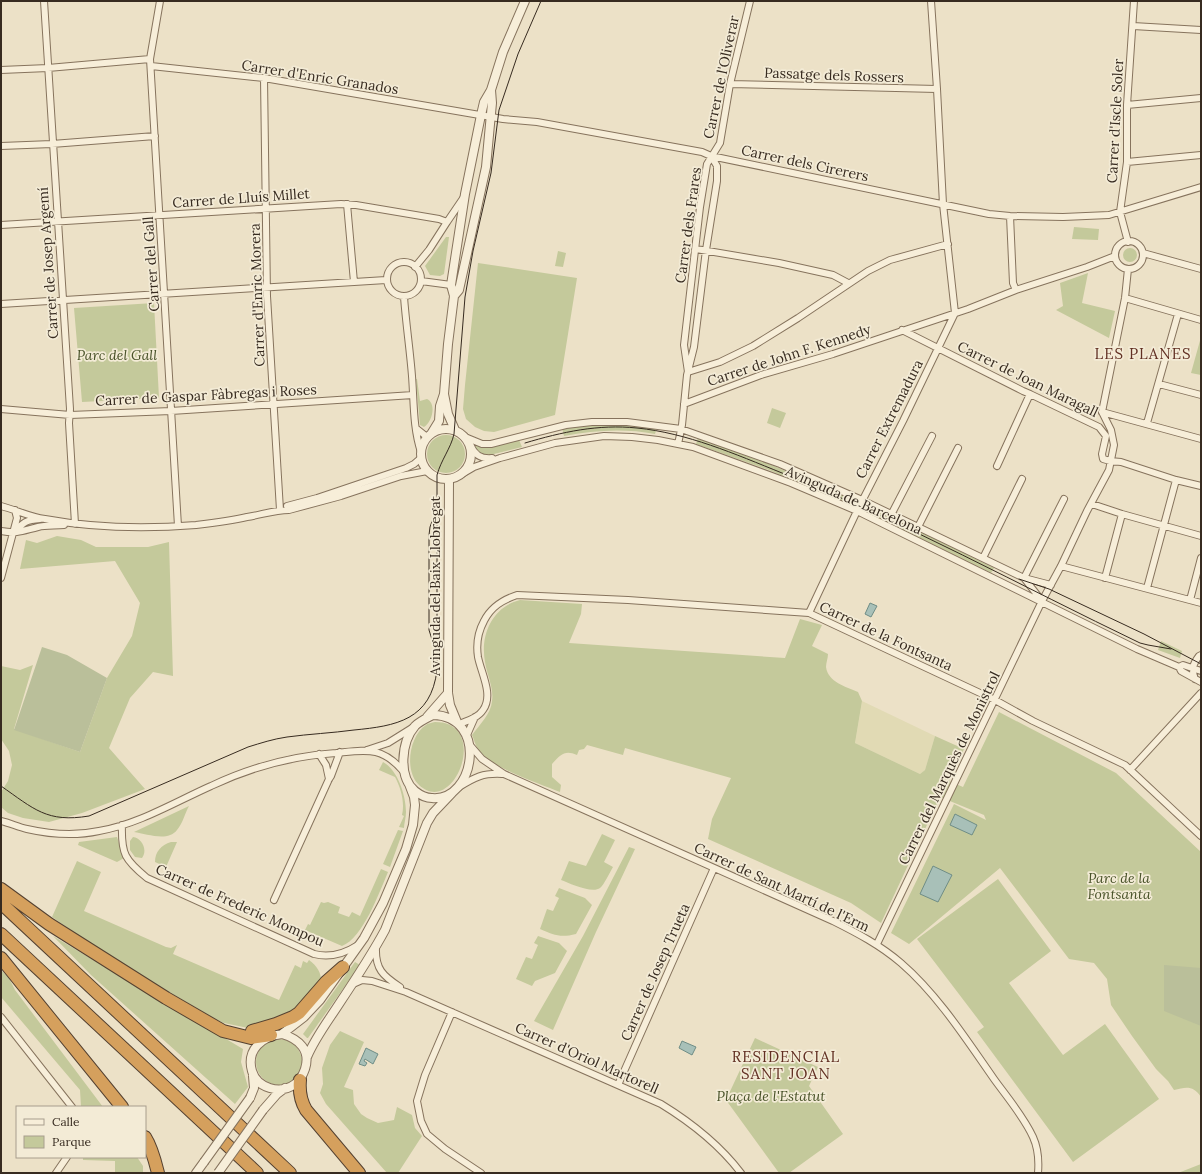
<svg xmlns="http://www.w3.org/2000/svg" width="1202" height="1174" viewBox="0 0 1202 1174" font-family="Lora,serif">
<style>
.farmland{fill:#e1dab4}
.green{fill:#c4c99b}
.cemetery{fill:#babf9a}
.water{fill:#a8c0b8;stroke:#6f8d86}
.lines{fill:none;stroke-linecap:round;stroke-linejoin:round}
.minor-casing{stroke:#86735d;stroke-width:8}
.tertiary-casing{stroke:#86735d;stroke-width:10}
.motorway-casing{stroke:#544131;stroke-width:14}
.minor{stroke:#f7eed9;stroke-width:6}
.tertiary{stroke:#f7eed9;stroke-width:8}
.motorway{stroke:#d5a05d;stroke-width:12}
.tram{stroke:#372b20;stroke-width:1}
.tertiary-bridge-casing{stroke:#86735d;stroke-width:10;stroke-linecap:butt}
.tertiary-bridge{stroke:#f7eed9;stroke-width:8}
.labels{text-anchor:middle;stroke-width:3.5;stroke-linejoin:round;paint-order:stroke}
.street-label{font-size:14px;fill:#372b20;stroke:#f3ebd6}
.park-label{font-size:14px;font-style:italic;fill:#485228;stroke:#f3ebd6}
.neighbourhood-label{font-size:15px;letter-spacing:1px;fill:#612f22;stroke:#f3ebd6}
</style>
<rect width="100%" height="100%" fill="#ece1c7"/>
<path class="farmland" d="M862 701 935 736 925 770 920 774 855 743Z"/>
<path class="green" d="M1074 227 1099 229 1098 240 1072 239Z
M446 237H449L444 274 440 276 430 275 425 266Z
M1123 255a7 7 0 1 1 14 0a7 7 0 1 1-14 0Z
M558 251 566 253 563 267 555 266Z
M478 263 577 278 555 415 494 432 484 431 475 427 466 419 463 409 465 385Z
M1088 273 1082 303 1115 311 1109 338 1056 310 1063 306 1060 283Z
M154 303 159 398 82 402 74 308Z
M1201 337V375L1191 373Z
M416 379H417L420 401 427 399C437 404 432 422 424 427L420 425Z
M772 408 786 413 780 428 767 423Z
M615 424 657 428 655 434C625 428 594 430 564 436L562 428 590 425Z
M427 454a19 19 0 1 1 38 0a19 19 0 1 1-38 0Z
M698 438 769 464 848 497 845 502 769 470 696 444Z
M519 440 522 447 490 455C483 456 478 453 475 446L493 447Z
M874 509 994 568 991 573 871 514Z
M57 536 81 540 96 547H148L169 542 173 676 153 672 130 698 109 748 145 789 82 813 49 822 23 818 8 813 1 807V792L8 781 12 765 9 751 1 739V666L20 670 33 665 14 729 80 752 107 678 132 636 140 603 115 561 20 569 26 540 37 543Z
M520 600 582 604 581 614 569 643 785 658 800 619 822 625 812 646 828 654C828 658 826 663 826 667 828 682 846 687 858 692L862 701 855 743 920 774 925 770 935 736 964 749 949 781 963 787 999 712 1116 773 1201 852V1097C1193 1085 1186 1087 1174 1090L1168 1081 1156 1069 1132 1036 1111 1005 1107 979 1094 963 1069 959 1000 868 909 944 891 933 954 804 986 820 984 815 940 797 881 923 851 903 708 839 712 819 731 778 625 748 623 755 587 745 584 749 579 750 577 755C565 750 561 754 552 764V777L561 785 560 792C541 784 488 767 478 749 475 745 474 739 472 735 480 724 491 714 492 701 494 688 487 675 485 662 480 635 492 607 520 600Z
M1161 641 1182 651 1180 658 1158 650Z
M435 722C491 722 454 818 419 785 404 771 409 736 426 725 428 723 432 723 435 722Z
M383 762C398 770 406 796 406 812 406 818 404 823 404 828L399 827 404 816 402 815C405 803 401 788 395 777L379 770Z
M189 806C185 813 183 823 177 830 168 842 147 834 134 832Z
M398 830 403 831 390 867 383 864Z
M602 834 615 840 604 862 613 867C610 872 604 885 600 888 592 894 569 883 561 880L569 861 586 866Z
M117 837 124 858 117 862 78 845 79 842Z
M133 837C142 838 148 850 142 858L135 857 130 850V841Z
M171 842H177L166 867 155 862C155 852 161 845 171 842Z
M629 847 635 849 596 932 553 1030 534 1021 583 936Z
M77 861 101 872 84 911 166 947 171 948 177 945 173 954 279 1000 295 965 301 968 303 961 307 963 309 960C317 966 321 972 321 981L295 1011 248 1028 224 1023 217 1020 113 959 52 917Z
M381 869 388 872C379 893 363 938 342 946L305 930 308 924 310 925 321 902 324 903 328 902 340 907 338 913 349 917 352 912 360 916Z
M998 879 1051 951 1009 983 1063 1055 1105 1024 1159 1099 1073 1162 977 1032 984 1027 917 939Z
M559 888 585 898 592 905 576 934C560 938 554 935 540 929L547 909 553 911 559 898 555 896Z
M53 936 243 1049 241 1062 248 1087 235 1104 91 975Z
M538 936 559 943 567 951 555 973 535 981 532 986 516 979 526 957 532 959 538 945 534 943Z
M355 962 360 965 308 1038H307L303 1034Z
M1 970 9 978 15 990 103 1107H81L80 1090 1 997Z
M340 1031 364 1042 344 1087 353 1090 354 1104 361 1114 367 1118 378 1123 394 1120 397 1107 412 1115 415 1128 422 1136 398 1173H387L326 1104 320 1093 323 1084 322 1068 330 1045Z
M755 1038 818 1067 809 1086 843 1134 789 1173H779L726 1100Z
M256 1062a23 23 0 1 1 46 0a23 23 0 1 1-46 0Z
M83 1157H137L143 1166V1173H115V1161L83 1160Z
M1201 1164V1173H1178Z"/>
<path class="cemetery" d="M42 647 67 655 107 678 80 752 14 730Z
M1164 965 1201 968V1026L1164 1011Z"/>
<path class="water" d="M870 603 877 606 871 617 865 614Z
M955 814 977 825 972 835 950 825Z
M933 866 952 875 938 902 920 894Z
M682 1041 696 1047 692 1055 679 1048Z
M366 1048 378 1054 373 1064 365 1059 364 1061 367 1063 365 1066 359 1064Z"/>
<g class="lines">
<defs>
<path id="minor" d="M44 1 70 409 69 423 75 524
M160 1 150 59 178 526
M931 1 937 89 943 204 955 313
M1133 26 1201 30
M151 66 264 78 503 119 537 122 702 152 711 156 989 214 1010 216 1063 217 1109 215 1201 187
M1 70 48 68 150 59
M264 78 267 296 280 510
M730 84 937 89
M1127 105 1201 98
M1 146 52 144 155 136
M1127 162 1201 155
M347 204 354 282
M1010 216 1013 283 1016 290
M1 225 341 204 356 205 439 219 447 222 464 197
M1115 255a14 14 0 1 1 28 0a14 14 0 1 1-28 0Z
M1128 242 1120 212 1127 162V105L1134 1
M696 249 779 263 833 275 848 283
M1143 253 1201 269
M387 279a17 17 0 1 1 34 0a17 17 0 1 1-34 0Z
M415 267 429 250 447 222
M421 281 451 285
M404 297C406 324 410 350 412 376 414 402 413 428 421 452
M1125 298 1201 320
M1 304 386 280
M902 330 1023 391 1030 394 1099 427 1106 436 1102 454 1103 459 1110 461 1121 462 1176 480 1201 486
M688 372 684 345 700 207 707 164 720 143 730 84 750 1
M688 372 720 362 753 346 798 318 868 271 890 260 948 244
M1159 384 1201 395
M684 404 761 375 833 354 968 309 1016 290 1087 267 1115 256
M1 409 70 415 171 411 413 395
M1102 412 1125 298 1128 269
M1102 412 1201 439
M1147 423 1178 314
M417 429 427 437
M465 437 482 444H491L566 425 592 422H627L681 429 780 464 862 500 1024 578 1051 585
M678 444 682 425 687 375 694 347 706 250 717 181V166L711 156
M471 446C475 456 482 459 492 458
M997 466 1030 394
M462 474 474 467 500 458 555 443 604 436 632 437 658 440 693 447 791 483 857 511 1137 649 1179 667 1183 665 1201 671
M1092 504 1122 514 1201 536
M1 506C16 510 30 517 45 519 94 528 146 529 196 525 213 523 230 521 247 517 261 515 274 510 289 510L341 496 401 476 427 471
M287 506 317 498 406 468 414 464 421 458
M891 515 932 436
M918 527 958 448
M1 531C18 534 22 531 38 527 46 525 55 526 64 525
M14 532C24 522 26 520 40 519
M983 558 1022 479
M1061 566 1201 603
M1 578 17 518 15 510
M1024 578 1064 499
M1024 578 1042 601
M1105 578 1122 514
M1147 588 1176 480
M1190 600 1201 558
M809 613 857 511 903 421 955 313
M1179 667 1181 671 1201 682
M1195 679C1191 669 1193 664 1199 656L1201 655
M459 724C467 721 478 718 483 710 494 695 481 673 478 657 476 644 478 632 484 621 491 607 502 600 517 595L628 600 809 613 995 700 1033 721 1125 765 1201 836
M467 735 475 717
M469 744 482 759 504 774 833 921C857 933 880 945 901 963 938 995 966 1039 994 1079 1007 1097 1024 1117 1033 1137 1038 1148 1039 1161 1038 1173
M367 750 388 743 412 728
M319 754 326 765 329 779
M1130 770 1201 693
M459 787C475 777 483 773 502 774
M1 821C10 823 18 827 27 829 49 834 76 836 99 831 139 824 175 802 211 786 251 767 292 756 336 753 367 750 382 746 404 772
M122 825C121 854 125 860 147 878L314 954C329 958 344 954 358 945
M274 900 329 779 331 776 340 752
M877 944 1042 601 1061 566 1087 511 1109 470 1114 445 1111 430 1102 412
M376 947C375 969 383 976 400 987
M353 984 362 980 372 981 406 992 661 1104C692 1123 719 1144 741 1173
M452 1012 425 1075 417 1101 421 1121 427 1134 445 1149 481 1173
M1 1017 72 1107
M618 1085 714 868
M56 1173 67 1157"/>
<path id="tertiary" d="M454 296 459 290 486 167 492 103 491 90
M444 394 448 414 455 430
M421 454a25 25 0 1 1 50 0a25 25 0 1 1-50 0Z
M431 434 439 421 440 406 444 394 448 344 454 296 451 285 465 194 481 115 484 102 491 90 503 52 525 1
M449 480 448 693 450 705 457 722
M433 715C489 716 475 802 432 798 426 798 420 795 415 791 398 777 401 742 415 726 420 721 427 718 433 715Z
M427 717 448 693
M282 1034 304 1017 320 1000 364 938 383 903 406 849 413 825 415 805 414 797 409 784
M282 1034C299 1039 311 1050 305 1069 303 1075 300 1080 295 1084 280 1095 257 1088 252 1071 246 1050 262 1036 282 1034Z
M307 1057C315 1038 328 1021 339 1004 355 980 371 956 385 930L427 823 433 813 452 793
M250 1098 254 1088 253 1076
M263 1110 277 1094 285 1088
M196 1173 204 1162"/>
<path id="motorway" d="M1 889 49 924 166 998 223 1031 251 1038 271 1035
M1 903 290 1173
M1 934 257 1173
M1 958 122 1107
M252 1031 276 1024 293 1017 299 1013 326 982 343 967
M300 1080C299 1091 300 1100 306 1110L359 1173
M145 1137C152 1148 155 1161 158 1173"/>
</defs>
<use href="#minor" class="minor-casing"/>
<use href="#tertiary" class="tertiary-casing"/>
<use href="#motorway" class="motorway-casing"/>
<use href="#minor" class="minor"/>
<use href="#tertiary" class="tertiary"/>
<use href="#motorway" class="motorway"/>
<path class="tram" d="M525 443C562 432 598 424 637 428 687 433 735 454 782 473 905 522 1021 586 1140 643L1148 645 1171 649
M1019 579 1049 589 1144 634 1201 664
M435 649 429 630V535L430 527 435 513
M1 786C34 809 47 823 89 816L248 747C261 743 273 739 287 737 309 734 332 733 354 730 396 726 431 720 437 670V475C441 460 451 448 454 434L465 297 473 251 491 173 499 110 518 54 541 1"/>
<defs>
<path id="tertiary-bridge" d="M204 1162 250 1098
M218 1173 263 1110"/>
</defs>
<use href="#tertiary-bridge" class="tertiary-bridge-casing"/>
<use href="#tertiary-bridge" class="tertiary-bridge"/>
</g>
<g class="labels">
<g class="street-label">
<text transform="translate(834 75) rotate(2)" y="5">Passatge dels Rossers</text>
<text transform="translate(320 77) rotate(9)" y="5">Carrer d'Enric Granados</text>
<text transform="translate(721 77) rotate(-78)" y="5">Carrer de l'Oliverar</text>
<text transform="translate(1115 121) rotate(-87)" y="5">Carrer d'Iscle Soler</text>
<text transform="translate(805 163) rotate(12)" y="5">Carrer dels Cirerers</text>
<text transform="translate(241 198) rotate(-4)" y="5">Carrer de Lluís Millet</text>
<text transform="translate(688 225) rotate(-82)" y="5">Carrer dels Frares</text>
<text transform="translate(48 263) rotate(-94)" y="5">Carrer de Josep Argemí</text>
<text transform="translate(151 264) rotate(-94)" y="5">Carrer del Gall</text>
<text transform="translate(257 295) rotate(-92)" y="5">Carrer d'Enric Morera</text>
<text transform="translate(789 355) rotate(-18)" y="5">Carrer de John F. Kennedy</text>
<text transform="translate(1028 379) rotate(26)" y="5">Carrer de Joan Maragall</text>
<text transform="translate(206 395) rotate(-3)" y="5">Carrer de Gaspar Fàbregas i Roses</text>
<text transform="translate(889 419) rotate(-63)" y="5">Carrer Extremadura</text>
<text transform="translate(854 500) rotate(24)" y="5">Avinguda de Barcelona</text>
<text transform="translate(435 586) rotate(-90)" y="5">Avinguda del Baix Llobregat</text>
<text transform="translate(886 636) rotate(25)" y="5">Carrer de la Fontsanta</text>
<text transform="translate(949 768) rotate(-64)" y="5">Carrer del Marquès de Monistrol</text>
<text transform="translate(782 887) rotate(25)" y="5">Carrer de Sant Martí de l'Erm</text>
<text transform="translate(240 905) rotate(24)" y="5">Carrer de Frederic Mompou</text>
<text transform="translate(655 972) rotate(-66)" y="5">Carrer de Josep Trueta</text>
<text transform="translate(587 1058) rotate(24)" y="5">Carrer d'Oriol Martorell</text>
</g>
<g class="park-label">
<text x="117" y="360">Parc del Gall</text>
<text x="1119" y="883">Parc de la<tspan x="1119" dy="16">Fontsanta</tspan></text>
<text x="771" y="1101">Plaça de l'Estatut</text>
</g>
<g class="neighbourhood-label">
<text x="1143" y="359">LES PLANES</text>
<text x="786" y="1062">RESIDENCIAL<tspan x="786" dy="17">SANT JOAN</tspan></text>
</g>
</g>
<rect width="1202" height="1174" fill="none" stroke="#372b20" stroke-width="4"/>
<rect x="16" y="1106" width="130" height="52" fill="#f3ebd6" stroke="#a89e8d"/>
<rect x="24" y="1119" width="20" height="6" fill="#f7eed9" stroke="#a89e8d"/>
<text x="52" y="1126" font-size="12" fill="#372b20">Calle</text>
<rect x="24" y="1136" width="20" height="12" fill="#c4c99b" stroke="#a89e8d"/>
<text x="52" y="1146" font-size="12" fill="#372b20">Parque</text>
</svg>
